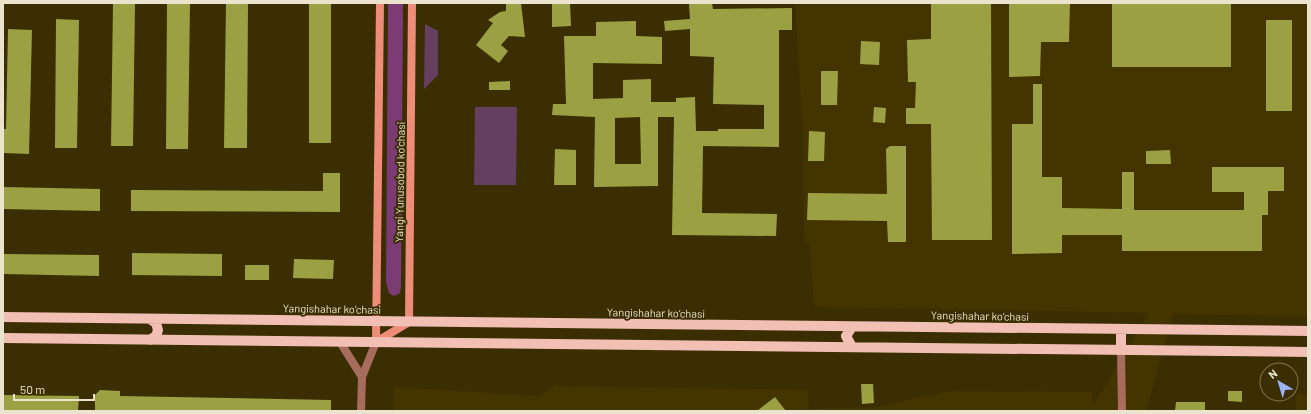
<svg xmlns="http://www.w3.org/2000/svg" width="1311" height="414" viewBox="0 0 1311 414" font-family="Barlow,sans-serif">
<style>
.built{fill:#443500}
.green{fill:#653f60}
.forest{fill:#7c3b74}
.building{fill:#9ba142;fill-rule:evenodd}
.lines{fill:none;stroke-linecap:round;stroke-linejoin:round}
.minor{stroke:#a86c5f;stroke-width:8}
.secondary{stroke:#ec8c79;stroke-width:8}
.primary{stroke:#f1bfb4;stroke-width:10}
.labels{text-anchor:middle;stroke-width:4;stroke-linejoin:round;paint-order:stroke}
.street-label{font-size:11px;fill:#ebe3cd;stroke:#3a2e02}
</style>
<rect width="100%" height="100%" fill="#3a2e02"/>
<path class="built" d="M795 3H1308V316L1173 314 1146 411H393L394 387 539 396 555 386 808 390 809 409 875 407 950 391 1092 392 1093 406 1149 313 814 307 810 243 804 242 803 135Z
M1297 394H1308V411H1296Z"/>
<path class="green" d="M425 24 438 31V75L424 89Z
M475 107H517L516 185H474Z"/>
<path class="forest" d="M388 3H403L401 287 400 293 394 296 389 293 386 282Z"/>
<path class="building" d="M113 3H135L133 146H111Z
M167 3H190L188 149H166Z
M226 3H248L247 148H224Z
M309 3H331V143H309Z
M506 3H521L525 37 509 36 501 45 508 51 499 63 476 45 493 23 488 20 500 12 506 11Z
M552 3H570L571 26 552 27Z
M689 3H712L713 9 792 8V30H779V147L703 146 702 213 777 214 776 236 672 235 674 117H658V186L594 187 595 117 552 115 553 104H566L564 36H596V22L636 21V36L662 37V64L593 63V99L623 98V80L651 79V102H676V98L695 97 696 131H718V129H764V105L713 104 714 57 690 56V29L665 31 664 21 690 19ZM640 117 641 164H615V118Z
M931 3H991L992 240H932L931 124H906V108H915L916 82H908L907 40 931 39Z
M1009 3H1070L1069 42H1041L1040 76 1009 77Z
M1112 3H1231V67H1112Z
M56 19 79 20 77 148H55Z
M1266 20H1292V111H1266Z
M8 29 32 30 29 154 3 153V129H6Z
M861 41 880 42 879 65 860 64Z
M821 71H838L837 105H821Z
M510 81V90H489V82Z
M1033 84H1042V177H1062V208L1122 209V172H1134V210H1244V192H1212V167H1284V191H1268V215H1262V251H1122V235H1062V253L1012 254V124H1033Z
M874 107 886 108 885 123 873 122Z
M809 131 825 132 824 161H808Z
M890 146H906V242H888L887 221 807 220 808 193 887 194 886 149Z
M555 149 576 150V185H554Z
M1170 150 1171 164H1146V151Z
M323 173H340V212L131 211V190L323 191Z
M3 187 100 189V211L3 209Z
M132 253 222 254V276L132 275Z
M3 254 99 255V276L3 274Z
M294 259 334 260 333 279 293 278Z
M245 265H269V280H245Z
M861 384H873L874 403 862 404Z
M100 390 120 391V396L331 400V411H95V395Z
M1228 391H1242V402L1228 401Z
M3 395 79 396 78 411H3Z
M775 397 786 411H757Z
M1176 402H1205V411H1175Z"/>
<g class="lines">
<path class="minor" d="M340 342 362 377
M1121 350 1122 411
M361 411 362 377 376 342"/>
<path class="secondary" d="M376 342 409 322 412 3
M376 342 380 3"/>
<path class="primary" d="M3 317 1308 331
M1121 329V350
M3 338 1308 352
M150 340 156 336 158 330 156 323 150 319
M852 347 846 336 852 327"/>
</g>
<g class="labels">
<g class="street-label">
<text transform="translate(400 182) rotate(-89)" y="4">Yangi Yunusobod ko'chasi</text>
<text transform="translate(332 309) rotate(1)" y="4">Yangishahar ko‘chasi</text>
<text transform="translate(656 313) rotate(1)" y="4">Yangishahar ko‘chasi</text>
<text transform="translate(980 316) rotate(1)" y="4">Yangishahar ko‘chasi</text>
</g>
</g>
<rect width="1311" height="414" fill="none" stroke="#ebe3cd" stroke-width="8"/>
<g transform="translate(1279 382) rotate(322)"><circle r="19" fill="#3a2e02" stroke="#817653"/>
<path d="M0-3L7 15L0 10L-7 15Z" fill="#9fb3fd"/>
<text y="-6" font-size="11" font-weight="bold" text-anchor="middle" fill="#ebe3cd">N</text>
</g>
<path d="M14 394v6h80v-6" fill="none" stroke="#ebe3cd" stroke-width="2"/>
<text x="20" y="394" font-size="12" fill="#ebe3cd" stroke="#3a2e02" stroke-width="3" paint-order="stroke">50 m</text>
</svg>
